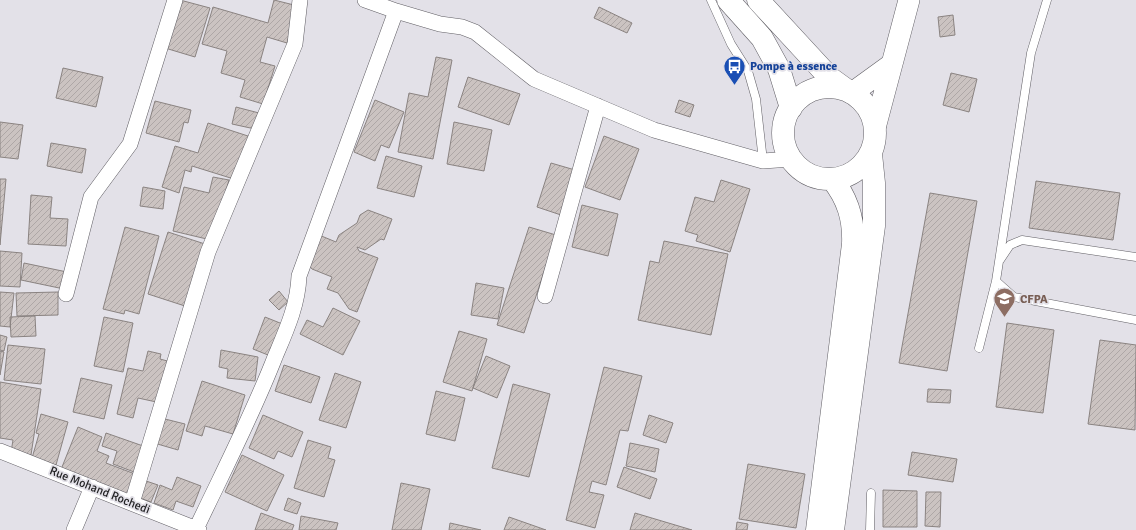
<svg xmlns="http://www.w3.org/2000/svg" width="1136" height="530" viewBox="0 0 1136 530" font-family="Signika,sans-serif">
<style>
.building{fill:url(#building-hatch);stroke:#8a8381}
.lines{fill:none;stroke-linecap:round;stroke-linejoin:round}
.lane-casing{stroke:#615f65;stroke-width:9}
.street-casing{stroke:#615f65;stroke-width:16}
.secondary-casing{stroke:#615f65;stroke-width:22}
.primary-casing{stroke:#615f65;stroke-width:23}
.lane{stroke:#fff;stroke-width:8}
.street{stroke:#fff;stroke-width:15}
.secondary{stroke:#fff;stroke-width:21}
.primary{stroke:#fff;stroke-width:22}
.labels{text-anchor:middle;stroke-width:3.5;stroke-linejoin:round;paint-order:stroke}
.transit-label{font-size:12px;font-weight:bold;fill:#164399;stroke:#e3e1e8;text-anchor:start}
.education-label{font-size:12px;font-weight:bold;fill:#785e54;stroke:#e3e1e8;text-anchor:start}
.street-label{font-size:12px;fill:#232325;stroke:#e3e1e8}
</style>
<defs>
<pattern id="building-hatch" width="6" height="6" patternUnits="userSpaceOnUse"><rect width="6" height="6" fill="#cbc3c1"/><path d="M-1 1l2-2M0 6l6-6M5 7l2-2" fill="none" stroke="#aea7a6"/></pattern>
</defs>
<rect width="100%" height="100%" fill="#e3e1e8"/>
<path class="building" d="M180 0 210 8 195 57 165 48Z
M274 0 298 6 287 43 267 37 260 62 275 66 263 104 240 97 245 80 221 73 227 51 202 44 213 7 268 23Z
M599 7 632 23 627 33 594 18Z
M953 15 955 35 940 37 938 17Z
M436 57 452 60 433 159 398 152 409 93 428 97Z
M63 68 103 77 96 107 56 98Z
M951 73 977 79 969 112 943 105Z
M468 77 520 94 509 125 458 107Z
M375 100 404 112 389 148 381 145 375 161 354 152Z
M679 100 694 105 690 117 675 112Z
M155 101 191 110 188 123 184 122 179 142 146 133Z
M236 107 259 113 255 129 232 124Z
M0 122 23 125 18 159 0 157Z
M454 122 492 130 484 171 447 164Z
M208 123 251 137 237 180 192 166 191 172 185 170 179 193 162 187 175 146 198 153Z
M604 136 639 149 620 200 585 187Z
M51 143 86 149 82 173 47 166Z
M386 156 422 166 414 197 377 188Z
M551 163 575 170 561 215 537 207Z
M213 177 229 180 211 240 173 231 184 187 209 193Z
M0 179H6L0 245Z
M721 180 750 189 730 252 696 241 698 235 685 231 695 197 714 202Z
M1036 181 1120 193 1113 240 1029 228Z
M143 187 165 191 163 209 140 206Z
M930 193 977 201 947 371 899 363Z
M31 195 52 197 50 218 68 219 66 246 28 244Z
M582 205 618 214 608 256 572 247Z
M368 210 392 219 384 240 381 239 365 250 357 247 359 251 378 258 357 312 349 309 338 293 327 289 332 277 312 269 308 264 319 235 336 242 339 235 357 223 360 215Z
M125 227 159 236 139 314 125 310 124 314 103 309Z
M529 227 556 235 524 333 497 325Z
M168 232 208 245 188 307 148 294Z
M664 241 728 254 711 335 638 320 650 261 659 263Z
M0 251 22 253 20 287 0 286Z
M24 263 67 272 64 289 21 280Z
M476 283 504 288 498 319 471 315Z
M279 291 288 302 279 310 269 300Z
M0 292 14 293 10 327 0 326Z
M58 292V315L17 316 16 293Z
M333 308 360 321 343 355 300 334 307 320 323 327Z
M35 316 36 336 11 337 10 317Z
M104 317 133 323 123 372 94 366Z
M265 317 285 325 273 357 253 349Z
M1007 323 1054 330 1043 413 996 407Z
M459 331 487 339 472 391 443 382Z
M0 335 7 337 4 351 0 350Z
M1100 340 1136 345 1135 430 1088 424Z
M8 345 45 349 41 384 4 380Z
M221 350 258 357 255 381 227 378 228 369 219 367Z
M0 351 4 352 0 375Z
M148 351 161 354 160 359 171 362 161 403 138 398 133 418 117 414 128 368 143 371Z
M486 356 510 366 497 398 473 388Z
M284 365 320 377 311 403 275 391Z
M604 367 642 376 628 431 620 430 606 485 592 481 589 492 604 495 595 528 566 520Z
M335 373 361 382 346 428 319 420Z
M81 378 112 385 104 419 73 412Z
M202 381 245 395 233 434 205 426 202 436 186 431Z
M0 382 41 389 31 455 11 452 13 440 0 438Z
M513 384 550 394 529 477 492 468Z
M928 389 951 390 950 403 927 402Z
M436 391 465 398 455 441 426 434Z
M41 414 68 422 56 465 32 458 39 434 36 433Z
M263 415 303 432 292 457 278 451 274 459 249 448Z
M649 415 673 423 666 443 643 435Z
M161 418 185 424 178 450 154 443Z
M78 427 102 437 97 451 109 456 106 463 135 474 126 497 60 472Z
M106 433 146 447 134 472 113 464 117 451 102 446Z
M308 440 331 447 328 458 335 460 324 497 294 488Z
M630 443 659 449 655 472 626 466Z
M912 452 957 459 953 482 908 475Z
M242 455 284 475 267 511 225 492Z
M748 464 805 474 796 528 739 519Z
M624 467 657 479 650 499 617 487Z
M177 477 201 486 193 507 176 501 173 510 154 503 160 485 172 490Z
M143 480 158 485 151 502 137 497Z
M401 483 430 489 421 530H392Z
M883 490 917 491V527H883Z
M926 492H941L940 527 925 526Z
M288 498 301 503 297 514 284 510Z
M261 513 294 525 292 530H255Z
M635 513 692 530H630Z
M301 516 338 523 336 530H299Z
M509 517 546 530H504Z
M737 522 748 524 747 530H736Z
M450 523 481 530H449Z"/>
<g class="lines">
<defs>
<path id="lane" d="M711 0 731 44 748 71 756 99 763 161
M1047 0 1031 53 996 281 1014 297 1136 320
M1000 260 1010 245 1022 240 1136 257
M979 348 996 281
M870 530 871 493"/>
<path id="street" d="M365 0 396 11 440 24 462 27 475 32 534 79 654 130 763 161 791 159
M66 294 91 197 130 144 175 0
M545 296 598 106
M0 451 199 530
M132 503 208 252 295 44 300 0
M196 529C223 472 252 416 275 357 286 331 298 305 299 276L396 11
M74 530 92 487"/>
<path id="secondary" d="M852 93 892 64
M875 128 909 0"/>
<path id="primary" d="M728 0 762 38 779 69 791 108
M758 0 830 78 848 91
M783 133a46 46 0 1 1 92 0a46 46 0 1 1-92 0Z
M817 530 853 244C854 219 848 199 832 179
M833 530 874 226V183L871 154"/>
</defs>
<use href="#lane" class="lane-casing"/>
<use href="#street" class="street-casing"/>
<use href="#secondary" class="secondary-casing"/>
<use href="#primary" class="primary-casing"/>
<use href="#lane" class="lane"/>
<use href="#street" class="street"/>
<use href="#secondary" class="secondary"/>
<use href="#primary" class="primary"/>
</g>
<defs>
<symbol id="bus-pin" viewBox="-11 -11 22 30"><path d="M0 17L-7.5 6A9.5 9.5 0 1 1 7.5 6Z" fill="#1a4fb4" stroke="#e3e1e8"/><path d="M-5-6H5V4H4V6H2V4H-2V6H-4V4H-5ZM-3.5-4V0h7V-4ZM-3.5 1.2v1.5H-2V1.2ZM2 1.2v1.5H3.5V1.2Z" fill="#fff"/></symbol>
<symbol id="university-pin" viewBox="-11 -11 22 30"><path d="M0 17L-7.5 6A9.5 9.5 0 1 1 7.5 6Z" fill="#8d6e63" stroke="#e3e1e8"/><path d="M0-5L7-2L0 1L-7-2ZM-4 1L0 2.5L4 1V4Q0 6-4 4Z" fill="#fff"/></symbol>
</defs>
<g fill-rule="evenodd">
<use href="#bus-pin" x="722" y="54" width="25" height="34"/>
<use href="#university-pin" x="992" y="286" width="25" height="34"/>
</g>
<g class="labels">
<g class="transit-label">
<text x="750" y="70">Pompe à essence</text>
</g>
<g class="education-label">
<text x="1020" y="303">CFPA</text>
</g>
<g class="street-label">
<text transform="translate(100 490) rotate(22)" y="4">Rue Mohand Rochedi</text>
</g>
</g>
</svg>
